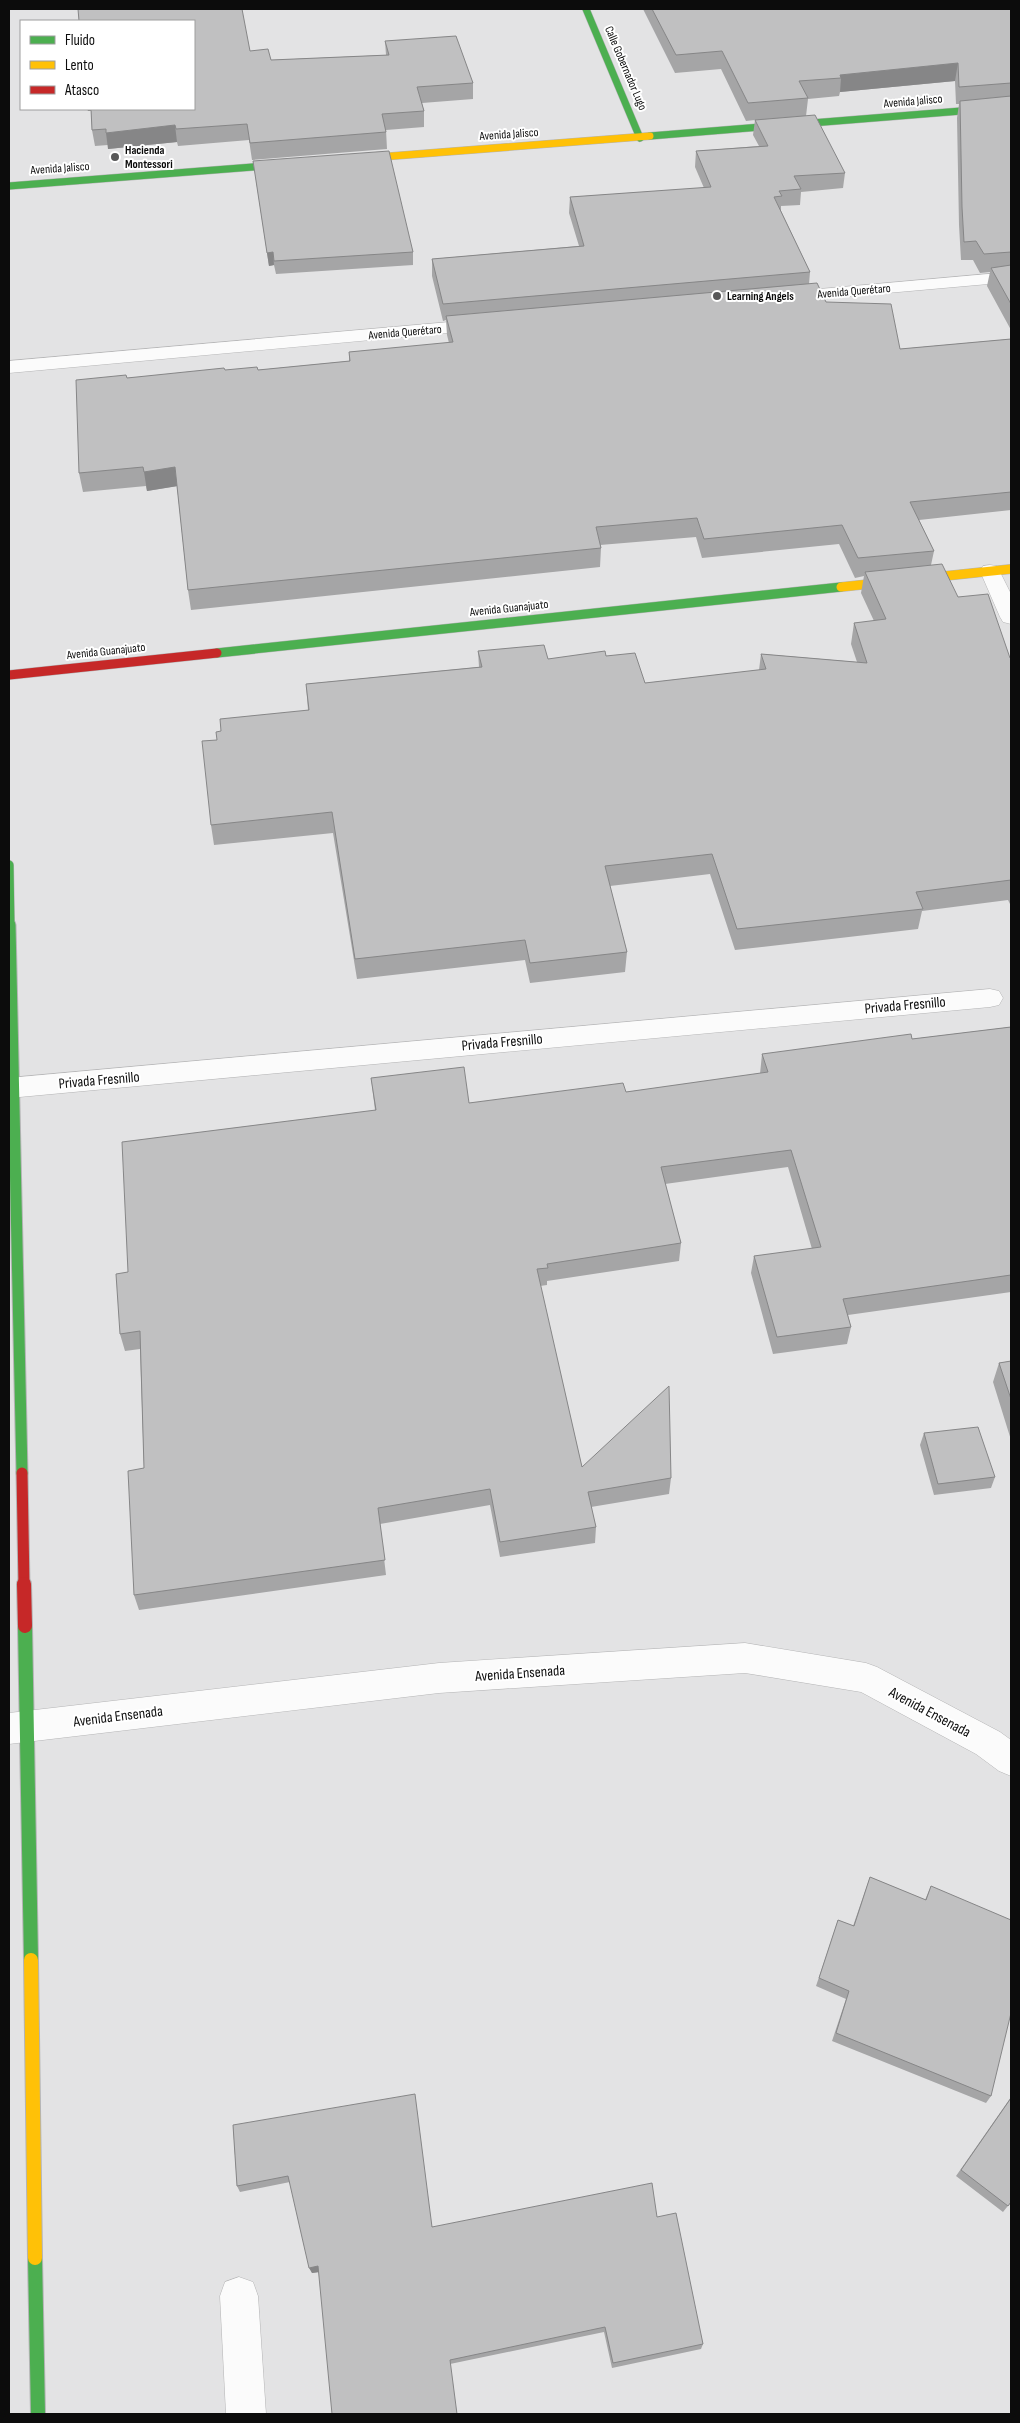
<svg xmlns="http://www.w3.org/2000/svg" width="1020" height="2423" viewBox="0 0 1020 2423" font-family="'Sofia Sans Condensed',sans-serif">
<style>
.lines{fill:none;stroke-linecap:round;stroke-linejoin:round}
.lane-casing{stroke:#b4b4b5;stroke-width:1}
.street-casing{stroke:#b4b4b5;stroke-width:1}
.fast-far3-casing{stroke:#b4b4b5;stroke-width:8}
.fast-far2-casing{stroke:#b4b4b5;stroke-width:10}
.fast-far1-casing{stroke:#b4b4b5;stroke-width:13}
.fast-casing{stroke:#b4b4b5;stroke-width:16}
.slow-far2-casing{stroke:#b4b4b5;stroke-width:8}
.slow-far1-casing{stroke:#b4b4b5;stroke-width:10}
.slow-casing{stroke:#b4b4b5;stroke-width:16}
.jam-far2-casing{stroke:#b4b4b5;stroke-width:10}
.jam-far1-casing{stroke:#b4b4b5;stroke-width:13}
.jam-casing{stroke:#b4b4b5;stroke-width:16}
.lane{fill:#fbfbfb;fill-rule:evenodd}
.street{fill:#fbfbfb;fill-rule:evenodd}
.fast-far3{stroke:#4caf50;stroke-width:7}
.fast-far2{stroke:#4caf50;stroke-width:9}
.fast-far1{stroke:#4caf50;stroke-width:11}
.fast{stroke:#4caf50;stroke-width:14}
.slow-far2{stroke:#ffc107;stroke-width:7}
.slow-far1{stroke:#ffc107;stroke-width:9}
.slow{stroke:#ffc107;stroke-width:14}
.jam-far2{stroke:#c62828;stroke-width:9}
.jam-far1{stroke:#c62828;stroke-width:11}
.jam{stroke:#c62828;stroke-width:14}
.wall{fill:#a5a5a6}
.shaded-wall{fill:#868687}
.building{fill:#c0c0c1;stroke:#868687}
.poi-dot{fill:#575758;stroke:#fff;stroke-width:2}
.labels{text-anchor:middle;stroke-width:4;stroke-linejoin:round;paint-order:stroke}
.far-street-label{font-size:12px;fill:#0c0c0c;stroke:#fff}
.far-poi-label{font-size:12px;font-weight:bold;fill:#0c0c0c;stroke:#fff;text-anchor:start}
.street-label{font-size:15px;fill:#0c0c0c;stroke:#fff}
</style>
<rect width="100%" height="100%" fill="#e3e3e4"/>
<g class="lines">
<defs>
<path id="lane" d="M239 2277 253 2282 258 2296 266 2414H226L220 2296 225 2282Z"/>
<path id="street" d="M1011 272V282L786 302 780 301 777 297 780 293 786 292Z
M484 319 491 321 493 325 491 329 9 373V361Z
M990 565 997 566 1011 594V624L1003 622 1000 617 980 571 983 566Z
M990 989 999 991 1003 998 999 1005 990 1007 9 1098V1078Z
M745 1643 866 1663 877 1667 1000 1732 1011 1740V1776L999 1771 976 1754 861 1692 745 1673 439 1693 9 1744V1713L439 1663Z"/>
<path id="fast-far3" d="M586 9 640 138
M650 136 1011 107
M9 186 291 164"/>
<path id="fast-far2" d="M217 653 841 587
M9 865 10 926"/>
<path id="fast-far1" d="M10 925 22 1473"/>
<path id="fast" d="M25 1626 31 1960
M35 2258 38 2414"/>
<path id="slow-far2" d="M354 159 650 136"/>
<path id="slow-far1" d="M841 587 1011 569"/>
<path id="slow" d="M31 1960 35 2258"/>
<path id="jam-far2" d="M9 675 217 653"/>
<path id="jam-far1" d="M22 1473 24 1585"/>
<path id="jam" d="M24 1584 25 1626"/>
</defs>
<use href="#lane" class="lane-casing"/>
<use href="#street" class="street-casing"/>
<use href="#fast-far3" class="fast-far3-casing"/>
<use href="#fast-far2" class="fast-far2-casing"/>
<use href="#fast-far1" class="fast-far1-casing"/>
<use href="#fast" class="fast-casing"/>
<use href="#slow-far2" class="slow-far2-casing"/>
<use href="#slow-far1" class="slow-far1-casing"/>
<use href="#slow" class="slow-casing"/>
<use href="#jam-far2" class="jam-far2-casing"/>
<use href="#jam-far1" class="jam-far1-casing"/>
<use href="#jam" class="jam-casing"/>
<use href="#lane" class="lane"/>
<use href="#street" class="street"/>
<use href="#fast-far3" class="fast-far3"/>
<use href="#fast-far2" class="fast-far2"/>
<use href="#fast-far1" class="fast-far1"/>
<use href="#fast" class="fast"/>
<use href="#slow-far2" class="slow-far2"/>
<use href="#slow-far1" class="slow-far1"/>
<use href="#slow" class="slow"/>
<use href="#jam-far2" class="jam-far2"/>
<use href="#jam-far1" class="jam-far1"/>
<use href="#jam" class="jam"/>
</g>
<path class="wall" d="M643 9H1011V330L987 286 990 272 980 273 973 260H961L959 225 957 118 959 104H956L955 81 840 92 839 96 808 99 806 116 845 173 843 188 801 192 800 205 781 206V211L810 272 809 284 826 302 900 349 1011 339V510L919 520 934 551 931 565 1010 658H1011V904H1010L1008 900 922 911 918 929 735 950 710 874 610 886 627 952 625 972 530 983 525 960 357 979 333 833 214 845 211 825 217 740 221 731 308 710 306 684 479 667 478 651 548 659 606 656 645 683 759 670 761 654 857 662 851 644 854 623 874 621 861 593 864 576 855 578 839 544 702 558 696 537 600 545 601 548 600 567 191 610 188 590 177 486 147 491 146 486 83 492 79 473 127 378 225 370H258L349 361V352L449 343 447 335 446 320 443 321 432 276V259L579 246 569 213 570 197 704 188 695 167 696 151 759 146 753 135 755 120 746 121 721 69 675 73Z
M385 41 473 83V99L422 103 424 111V127L386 130 387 149 252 160 249 140 178 146 177 142 108 149V145L95 146 92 130 91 111H88L250 51 271 60 386 55Z
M253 161 413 252V265L276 274 274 265 269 266Z
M1011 1027V1292L848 1315 851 1327 847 1344 773 1354 751 1273 754 1256 812 1249 788 1167 665 1184 681 1243 679 1261 547 1281V1285L540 1286 582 1467 671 1478 669 1494 591 1507 596 1527 595 1543 500 1557 490 1505 380 1524 386 1575 139 1610 134 1595 144 1468 140 1349 125 1351 120 1334 128 1272 375 1110 371 1078 469 1103 626 1092 760 1074 762 1054 912 1039Z
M1011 1361V1440L993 1382 999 1363Z
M924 1433 995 1477 991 1488 934 1495 920 1445Z
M870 1877 925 1900 931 1886 991 2096 986 2103 832 2041 846 1999 816 1986 838 1920 853 1926Z
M1011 2097V2202L1003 2212 956 2176Z
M233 2125 433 2227 657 2217 703 2344 701 2349 612 2368 604 2332 450 2364 318 2272 312 2273 290 2182 240 2192 237 2186Z"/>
<path class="shaded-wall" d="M958 63 955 81 840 92 841 78 840 75Z
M87 109H93V111H88Z
M175 125 177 142 108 149 106 133Z
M273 252 274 265 269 266 267 253Z
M175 467 178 486 147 491 144 472Z
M318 2266 320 2272 312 2273 309 2268Z"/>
<path class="building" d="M78 9H242L250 51 268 49 271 60 389 55 385 41 456 36 473 83 417 87 424 111 382 114 386 132 250 143 247 124 176 129 175 125 106 133V129L92 130 91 109H194V21H79Z
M652 9H1011V83L959 87 958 63 840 75 841 78 799 81 808 98 748 103 722 51 676 55Z
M1011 96V252L984 254 976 241 964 242 962 207 960 101Z
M815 115 845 173 794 176 801 189 779 191 782 196 774 197 810 272 443 304 432 259 584 246 570 197 711 187 696 151 768 146 755 120Z
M389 151 413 252 274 261 273 252 267 253 253 161Z
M1011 265V304L991 268Z
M817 283 826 302 891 304 900 349 1011 339V492L910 502 934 551 858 558 842 525 704 539 697 518 596 527 601 548 188 590 175 467 144 472 143 467 79 473 76 380 126 375 127 378 224 368 225 370 257 367 258 370 350 361 349 352 453 342 446 316Z
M942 564 958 597 988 594 1010 658H1011V880L916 892 923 909 737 929 712 854 605 866 627 952 530 963 525 940 355 959 332 812 211 825 202 741 217 740 216 732 221 731 220 719 309 710 306 684 482 667 478 651 544 645 548 659 605 651 606 656 635 653 645 683 766 669 761 654 867 663 854 623 886 619 865 572Z
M1011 1027V1275L843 1299 851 1327 777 1337 754 1256 821 1247 791 1150 661 1167 681 1243 547 1264 548 1268 537 1269 582 1467 669 1386 671 1478 588 1492 596 1527 500 1542 490 1489 378 1508 385 1560 134 1595 128 1471 144 1468 140 1331 120 1334 116 1274 128 1272 122 1142 376 1110 371 1078 464 1067 469 1103 623 1083 626 1092 768 1072 762 1054 911 1034 912 1039Z
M1011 1361V1399L999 1363Z
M978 1427 995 1477 938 1484 924 1433Z
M870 1877 926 1900 931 1886 1011 1920V2013L991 2096 836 2033 849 1991 819 1978 838 1920 854 1926Z
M415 2094 432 2227 652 2183 657 2217 676 2213 703 2344 613 2363 605 2327 450 2360 457 2414H332L318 2266 309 2268 288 2176 237 2186 233 2125Z
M1011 2098V2202L1008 2206 961 2170Z"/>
<g class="poi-dot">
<circle cx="115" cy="157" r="5"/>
<circle cx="717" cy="296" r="5"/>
</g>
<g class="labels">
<g class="far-street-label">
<text transform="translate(626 68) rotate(67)" y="4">Calle Gobernador Lugo</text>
<text transform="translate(913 101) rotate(-5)" y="4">Avenida Jalisco</text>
<text transform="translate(509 134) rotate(-4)" y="4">Avenida Jalisco</text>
<text transform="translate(60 168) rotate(-4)" y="4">Avenida Jalisco</text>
<text transform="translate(854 291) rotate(-5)" y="4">Avenida Querétaro</text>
<text transform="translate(405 332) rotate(-5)" y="4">Avenida Querétaro</text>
<text transform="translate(509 608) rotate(-6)" y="4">Avenida Guanajuato</text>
<text transform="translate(106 651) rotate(-6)" y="4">Avenida Guanajuato</text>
</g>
<g class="far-poi-label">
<text x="125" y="154">Hacienda<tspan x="125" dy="14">Montessori</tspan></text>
<text x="727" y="300">Learning Angels</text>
</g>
<g class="street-label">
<text transform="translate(905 1005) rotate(-5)" y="5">Privada Fresnillo</text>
<text transform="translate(502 1042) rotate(-5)" y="5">Privada Fresnillo</text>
<text transform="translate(99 1080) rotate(-5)" y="5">Privada Fresnillo</text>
<text transform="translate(520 1673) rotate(-4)" y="5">Avenida Ensenada</text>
<text transform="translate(930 1712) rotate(28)" y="5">Avenida Ensenada</text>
<text transform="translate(118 1716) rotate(-7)" y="5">Avenida Ensenada</text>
</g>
</g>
<rect width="1020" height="2423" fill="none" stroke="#0c0c0c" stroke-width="20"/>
<rect x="20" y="20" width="175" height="90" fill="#ffffff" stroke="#9e9e9e"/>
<rect x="30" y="36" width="25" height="8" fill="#4caf50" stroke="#9e9e9e"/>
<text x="65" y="45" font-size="15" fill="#0c0c0c">Fluido</text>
<rect x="30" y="61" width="25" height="8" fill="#ffc107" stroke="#9e9e9e"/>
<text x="65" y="70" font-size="15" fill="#0c0c0c">Lento</text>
<rect x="30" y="86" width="25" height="8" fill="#c62828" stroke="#9e9e9e"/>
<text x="65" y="95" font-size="15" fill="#0c0c0c">Atasco</text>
</svg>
